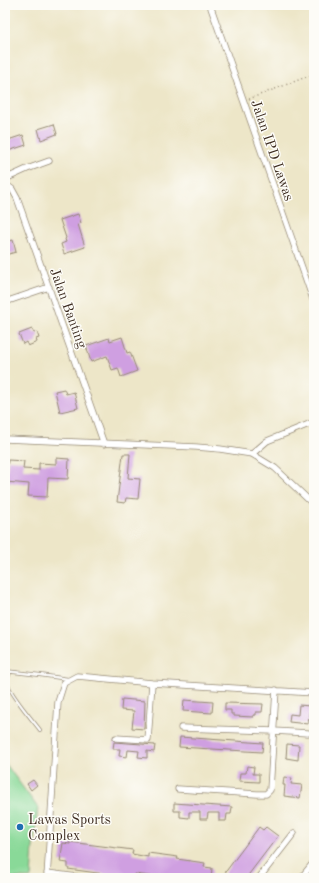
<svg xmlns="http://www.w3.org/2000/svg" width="319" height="883" viewBox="0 0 319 883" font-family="'Old Standard TT',serif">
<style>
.green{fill:#89d998;stroke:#62825b}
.building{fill:#cf9fe1}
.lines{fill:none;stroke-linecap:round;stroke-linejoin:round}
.service-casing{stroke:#948873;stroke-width:4}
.minor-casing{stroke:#948873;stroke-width:7}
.path{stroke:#948873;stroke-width:1.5;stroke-dasharray:1 3;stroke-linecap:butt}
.service{stroke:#fff;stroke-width:2.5}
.minor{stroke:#fff;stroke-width:5.5}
.poi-dot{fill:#1f6fb2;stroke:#fdfcf7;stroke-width:1.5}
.labels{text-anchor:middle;stroke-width:3;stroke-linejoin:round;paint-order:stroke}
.street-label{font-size:14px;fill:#3b2a1e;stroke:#fdfcf7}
.poi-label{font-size:14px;fill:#3b2a1e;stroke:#fdfcf7;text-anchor:start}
</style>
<rect width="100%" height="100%" fill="#fdfcf7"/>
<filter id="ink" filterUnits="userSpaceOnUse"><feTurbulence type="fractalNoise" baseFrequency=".025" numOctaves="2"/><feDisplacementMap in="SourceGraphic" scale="8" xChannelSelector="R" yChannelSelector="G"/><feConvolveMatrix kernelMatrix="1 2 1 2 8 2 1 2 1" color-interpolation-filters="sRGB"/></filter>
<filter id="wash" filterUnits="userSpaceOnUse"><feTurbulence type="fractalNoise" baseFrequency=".012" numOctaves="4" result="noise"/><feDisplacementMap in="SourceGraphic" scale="16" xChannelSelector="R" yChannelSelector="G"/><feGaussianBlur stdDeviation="0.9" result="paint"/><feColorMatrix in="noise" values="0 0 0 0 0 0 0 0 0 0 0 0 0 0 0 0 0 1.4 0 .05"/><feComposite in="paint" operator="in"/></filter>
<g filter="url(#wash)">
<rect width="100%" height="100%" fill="#ede6c8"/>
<path class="green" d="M5 763 38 808 33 846 31 878H5Z"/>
<g id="blocks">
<path class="building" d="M54 124 57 134 41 140 38 129Z
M23 135 26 145 5 152V141Z
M78 214 81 223 78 224 85 247 64 254 61 244 66 242 65 239 66 238 60 220Z
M13 240 16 252 5 255V242Z
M32 329 34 333 37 332 39 338 36 339 37 342 28 346 26 342 23 344 19 334Z
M122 337 127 353 130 352 137 371 121 377 118 368 112 370 107 356 91 362 86 346 109 338 110 341Z
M64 389 66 394 74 392 78 408 60 412 55 391Z
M123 454H130L128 478 140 479 138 499 126 498 125 503 117 502Z
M56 458 69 459 68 479 48 478 47 497 28 496 29 484 6 482 8 460 24 461 23 469 39 470V463L56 464Z
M122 699 145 701 144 729 132 728 134 711 121 710Z
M184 700 213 702 212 713 183 711Z
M225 703 263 704 262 712H256V715H253V717L234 716V714H231V710H225Z
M299 705 310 706 308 724 289 722 290 714 298 715Z
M180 737 263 743 262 752 179 747Z
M114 742 155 745 154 752 147 751V758L138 757 139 751 128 750 127 757 119 756 120 749H113Z
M287 744 299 745 298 760 286 758Z
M247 766 254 767 253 774H259V782L239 781 240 773H246Z
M284 777 292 778 291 784 302 785 300 798 284 796 285 785H283Z
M33 780 37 785 31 790 27 784Z
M174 803 232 807 231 814H227L226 821H219V813H208L207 819H200V812H189V818L180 817V811H174Z
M259 827 263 830 266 827 278 836 246 878H221Z
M70 842 133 850 132 854 148 857V853L178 857 177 859 205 863 204 867 212 868 211 878H164L135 874 134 878 68 869V863L60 862 63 843 70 844Z"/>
</g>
</g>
<g filter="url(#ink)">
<use href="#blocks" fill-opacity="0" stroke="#948873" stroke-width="1"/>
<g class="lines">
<defs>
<path id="service" d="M5 671 40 675 68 679
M10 672C9 675 7 678 7 681 6 689 34 722 40 730"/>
<path id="minor" d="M210 5 314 302
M5 179 27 169 49 161
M5 184 12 189 17 198 104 444
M5 302 49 287
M5 439 196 447 220 449 252 454 275 468 314 505
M252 454 267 441 314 422
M181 728 274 731 308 733
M116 738 148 740 152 683
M178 789 257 794H266L270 790 276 690
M47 873 85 878
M47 878 58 702 64 683 77 676 152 683 314 693
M259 878 294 833
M301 878 314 862"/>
</defs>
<use href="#service" class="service-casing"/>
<use href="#minor" class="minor-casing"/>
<path class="path" d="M249 99 314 74"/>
<use href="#service" class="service"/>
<use href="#minor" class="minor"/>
</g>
</g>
<circle class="poi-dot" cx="20" cy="827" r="4"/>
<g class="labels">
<g class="street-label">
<text transform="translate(273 150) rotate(71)" y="5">Jalan IPD Lawas</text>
<text transform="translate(69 308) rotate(70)" y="5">Jalan Banting</text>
</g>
<g class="poi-label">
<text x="28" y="824">Lawas Sports<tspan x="28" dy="16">Complex</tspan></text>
</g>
</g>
<rect width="319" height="883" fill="none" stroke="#fdfcf7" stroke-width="20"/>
</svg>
